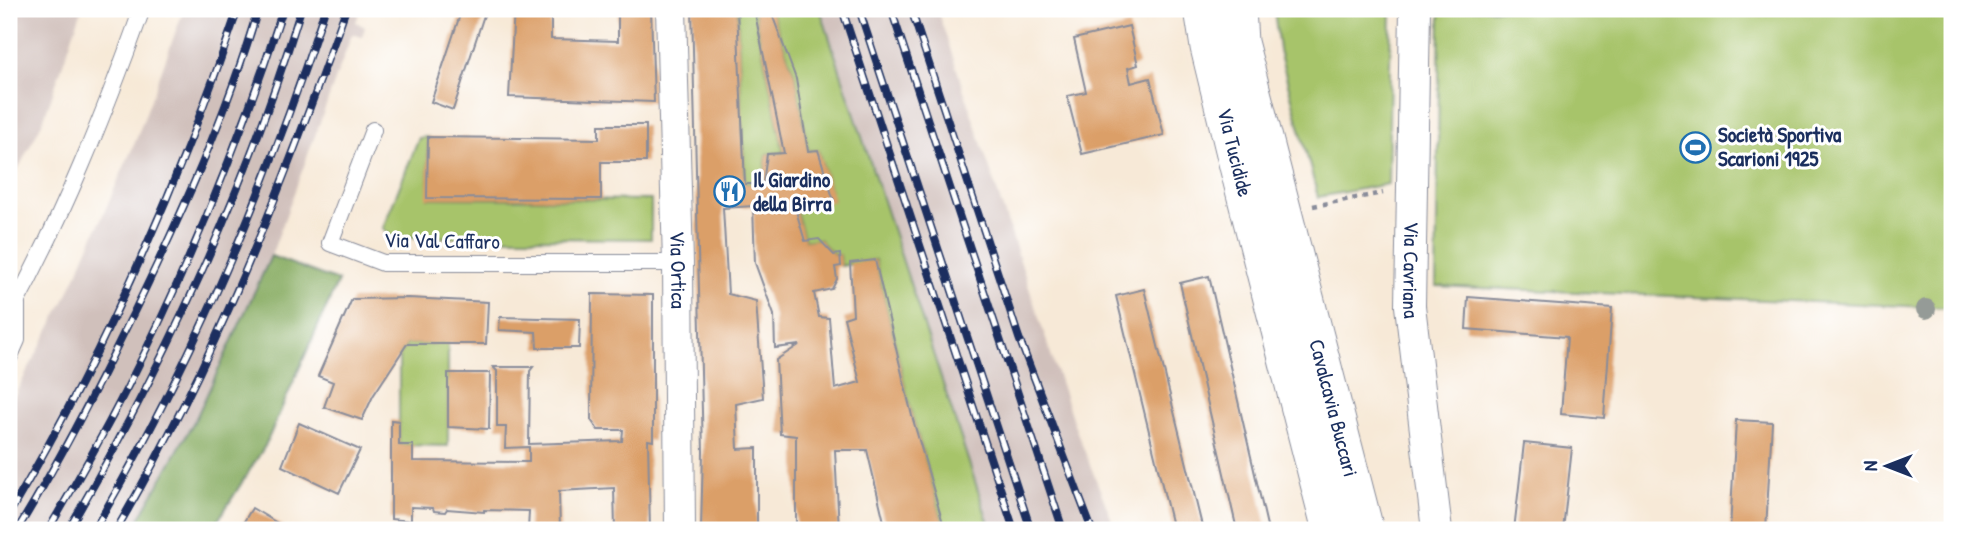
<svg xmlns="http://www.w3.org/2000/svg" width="1961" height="539" viewBox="0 0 1961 539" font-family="'Patrick Hand',sans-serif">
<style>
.industrial{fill:#d0c0bb}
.green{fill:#a7c46b;stroke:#617a64;stroke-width:2}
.forest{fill:#85aa5f;stroke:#506c5e;stroke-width:2}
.building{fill:#db9f67;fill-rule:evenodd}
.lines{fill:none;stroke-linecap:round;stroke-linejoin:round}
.service-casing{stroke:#898c9a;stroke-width:18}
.minor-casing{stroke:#898c9a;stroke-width:32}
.tertiary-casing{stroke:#898c9a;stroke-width:39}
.path{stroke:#898c9a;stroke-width:4.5;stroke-dasharray:5 5;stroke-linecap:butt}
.service{stroke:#fff;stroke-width:16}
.minor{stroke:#fff;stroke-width:30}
.tertiary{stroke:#fff;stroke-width:37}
.rail-casing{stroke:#1b2f5e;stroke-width:8}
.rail{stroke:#fff;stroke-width:5;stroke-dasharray:16;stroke-linecap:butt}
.tree{fill:#959b97}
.labels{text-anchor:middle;stroke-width:6;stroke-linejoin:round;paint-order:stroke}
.poi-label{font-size:21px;font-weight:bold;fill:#1b2f5e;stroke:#fff;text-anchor:start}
.street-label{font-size:21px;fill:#1b2f5e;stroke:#fff}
</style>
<rect width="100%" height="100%" fill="#fff"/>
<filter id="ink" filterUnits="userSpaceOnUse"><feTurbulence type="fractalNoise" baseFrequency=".0143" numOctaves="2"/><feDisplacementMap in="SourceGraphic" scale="14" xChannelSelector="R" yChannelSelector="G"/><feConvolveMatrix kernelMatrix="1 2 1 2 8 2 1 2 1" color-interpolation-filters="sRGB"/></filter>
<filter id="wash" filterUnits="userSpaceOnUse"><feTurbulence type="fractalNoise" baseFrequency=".00686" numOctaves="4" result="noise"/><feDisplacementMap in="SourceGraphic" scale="28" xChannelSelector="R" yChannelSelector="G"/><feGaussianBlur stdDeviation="1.57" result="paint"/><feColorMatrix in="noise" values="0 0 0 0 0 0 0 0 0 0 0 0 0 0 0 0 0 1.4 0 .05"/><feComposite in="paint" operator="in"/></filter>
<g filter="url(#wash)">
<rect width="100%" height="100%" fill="#f7e9d7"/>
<path class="industrial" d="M9 9H82L43 121 9 187Z
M184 9H361L356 22 365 27 362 37 352 34 271 256 197 416 132 530H9V406L69 292 136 140Z
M820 9H937L1075 427 1116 530H991Z"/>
<path class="green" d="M737 9H754L784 153 767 154 763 184H745Z
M770 9H820L991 530H945L912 416 875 260 841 266 840 255H834L819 239 805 241 796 211 833 200 818 150 808 151 796 79Z
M1274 9H1391L1388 184 1318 197 1279 50Z
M1440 9H1952V308L1436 286Z
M428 137V198L651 200V239L391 237 383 228 419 138Z
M407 344H448V446L399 445V356Z"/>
<path class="forest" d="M271 256 338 281 265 446 212 530H138L134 528 197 416Z"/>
<g id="blocks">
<path class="building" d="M462 9H486L453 110 431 102Z
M514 9H651L654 102 509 97ZM551 11 618 12V41L551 39Z
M692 9H737L745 184H763L767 154 784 153 754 9H770L796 79 808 151 818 150 834 201 796 211 805 241 819 239 834 255 840 254 841 266 835 267 837 279 832 289 814 293 819 317 829 318 835 389 860 382 844 318 853 315 850 263 875 260 912 416 945 530H886L867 450H835L839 530H796V436L780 434 776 360 799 345 775 348 774 315 755 263 753 206 723 208 728 294 756 301 763 398 736 404 738 449 757 448V530H701L703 452Z
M1129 26 1138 65 1128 68 1131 83 1150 78 1164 135 1082 154 1067 96 1086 92 1074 39Z
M599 125H646V162H601V199L427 198 428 137 599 139Z
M1209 276 1268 530H1237L1180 283Z
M1144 289 1203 530H1173L1116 296Z
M592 294 653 295V441L648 440 650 530H615L614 488 559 491 560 530H528L529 511 484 510V512L447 509 445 512 434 511 433 508 411 507V521L391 519V420L399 421V445H413V461L529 462V447L505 448 506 427H497V371L493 367H533L530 371 529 444 622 441 623 430H598L591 420Z
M1468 297 1612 308 1604 418 1561 414 1567 337 1466 329Z
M408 298 488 302 486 344H407L373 396 362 420 324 407 333 382 318 376 352 299Z
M500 317 580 319 579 348H537L536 332 499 330Z
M448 373H490L489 429 448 427Z
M1736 420 1772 422 1766 530H1730Z
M299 423 360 450 339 493 282 466Z
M1524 443 1572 448 1563 530H1514Z
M252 508 289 530H239Z"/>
</g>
</g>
<g filter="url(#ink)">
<use href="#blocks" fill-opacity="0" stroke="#898c9a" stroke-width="2"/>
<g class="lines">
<defs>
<path id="service" d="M373 130 330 243 383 263H678
M9 316C63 217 104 115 142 9
M9 358 17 340V304"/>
<g id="minor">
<path id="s1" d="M671 9 678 263 680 530"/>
<path id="s2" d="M1415 9 1410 306 1437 530"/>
</g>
<g id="tertiary">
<path id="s3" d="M1203 9 1209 47 1238 166 1331 530"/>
<path id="s4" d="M1237 9 1239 42 1365 530"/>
</g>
</defs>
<use href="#service" class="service-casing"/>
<use href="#minor" class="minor-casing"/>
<use href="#tertiary" class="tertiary-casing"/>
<path class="path" d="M1313 206 1383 193"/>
<use href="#service" class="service"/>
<use href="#minor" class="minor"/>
<use href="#tertiary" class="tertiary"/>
<defs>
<path id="rail" d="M842 9 1014 530
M859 9 1031 530
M891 9 1063 530
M911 9 1019 338 1092 530
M9 514C103 355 179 184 238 9
M17 530C60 461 97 388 133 314 181 216 227 114 258 9
M48 530C147 366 224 191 283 9
M68 530C164 366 245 191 301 9
M94 530C191 366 266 190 325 9
M116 530C213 366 282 188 346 9"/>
</defs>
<use href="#rail" class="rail-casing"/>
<use href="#rail" class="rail"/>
</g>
<circle class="tree" cx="1926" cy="309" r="10"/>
</g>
<defs>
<symbol id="stadium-ring" viewBox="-11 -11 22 22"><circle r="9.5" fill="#fff" stroke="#1f6fb2" stroke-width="1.5"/><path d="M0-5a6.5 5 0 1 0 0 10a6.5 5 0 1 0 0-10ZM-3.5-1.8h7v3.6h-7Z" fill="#1f6fb2"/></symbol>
<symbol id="restaurant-ring" viewBox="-11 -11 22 22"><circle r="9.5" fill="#fff" stroke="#1f6fb2" stroke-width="1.5"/><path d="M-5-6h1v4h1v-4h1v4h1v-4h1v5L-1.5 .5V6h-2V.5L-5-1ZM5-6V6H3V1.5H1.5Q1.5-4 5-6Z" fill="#1f6fb2"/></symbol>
</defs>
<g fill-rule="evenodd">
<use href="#stadium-ring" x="1678" y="130" width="35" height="35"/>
<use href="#restaurant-ring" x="712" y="174" width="35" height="35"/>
</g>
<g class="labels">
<g class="poi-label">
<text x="1718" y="142">Società Sportiva<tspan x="1718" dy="24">Scarioni 1925</tspan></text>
<text x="753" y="187">Il Giardino<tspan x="753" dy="24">della Birra</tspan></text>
</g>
<g class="street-label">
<text dy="7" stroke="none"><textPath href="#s3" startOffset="147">Via Tucidide</textPath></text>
<text transform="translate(442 241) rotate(1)" y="7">Via Val Caffaro</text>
<text dy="7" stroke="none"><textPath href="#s1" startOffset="261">Via Ortica</textPath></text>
<text dy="7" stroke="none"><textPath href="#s2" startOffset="261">Via Cavriana</textPath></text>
<text dy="7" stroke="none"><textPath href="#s4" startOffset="411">Cavalcavia Buccari</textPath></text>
</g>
</g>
<rect width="1961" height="539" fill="none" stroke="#fff" stroke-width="35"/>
<g transform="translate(1887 466) rotate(270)" stroke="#ffffff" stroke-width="5" paint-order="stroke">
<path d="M0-5L12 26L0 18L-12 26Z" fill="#1b2f5e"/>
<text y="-10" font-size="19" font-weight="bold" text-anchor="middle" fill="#1b2f5e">N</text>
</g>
</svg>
